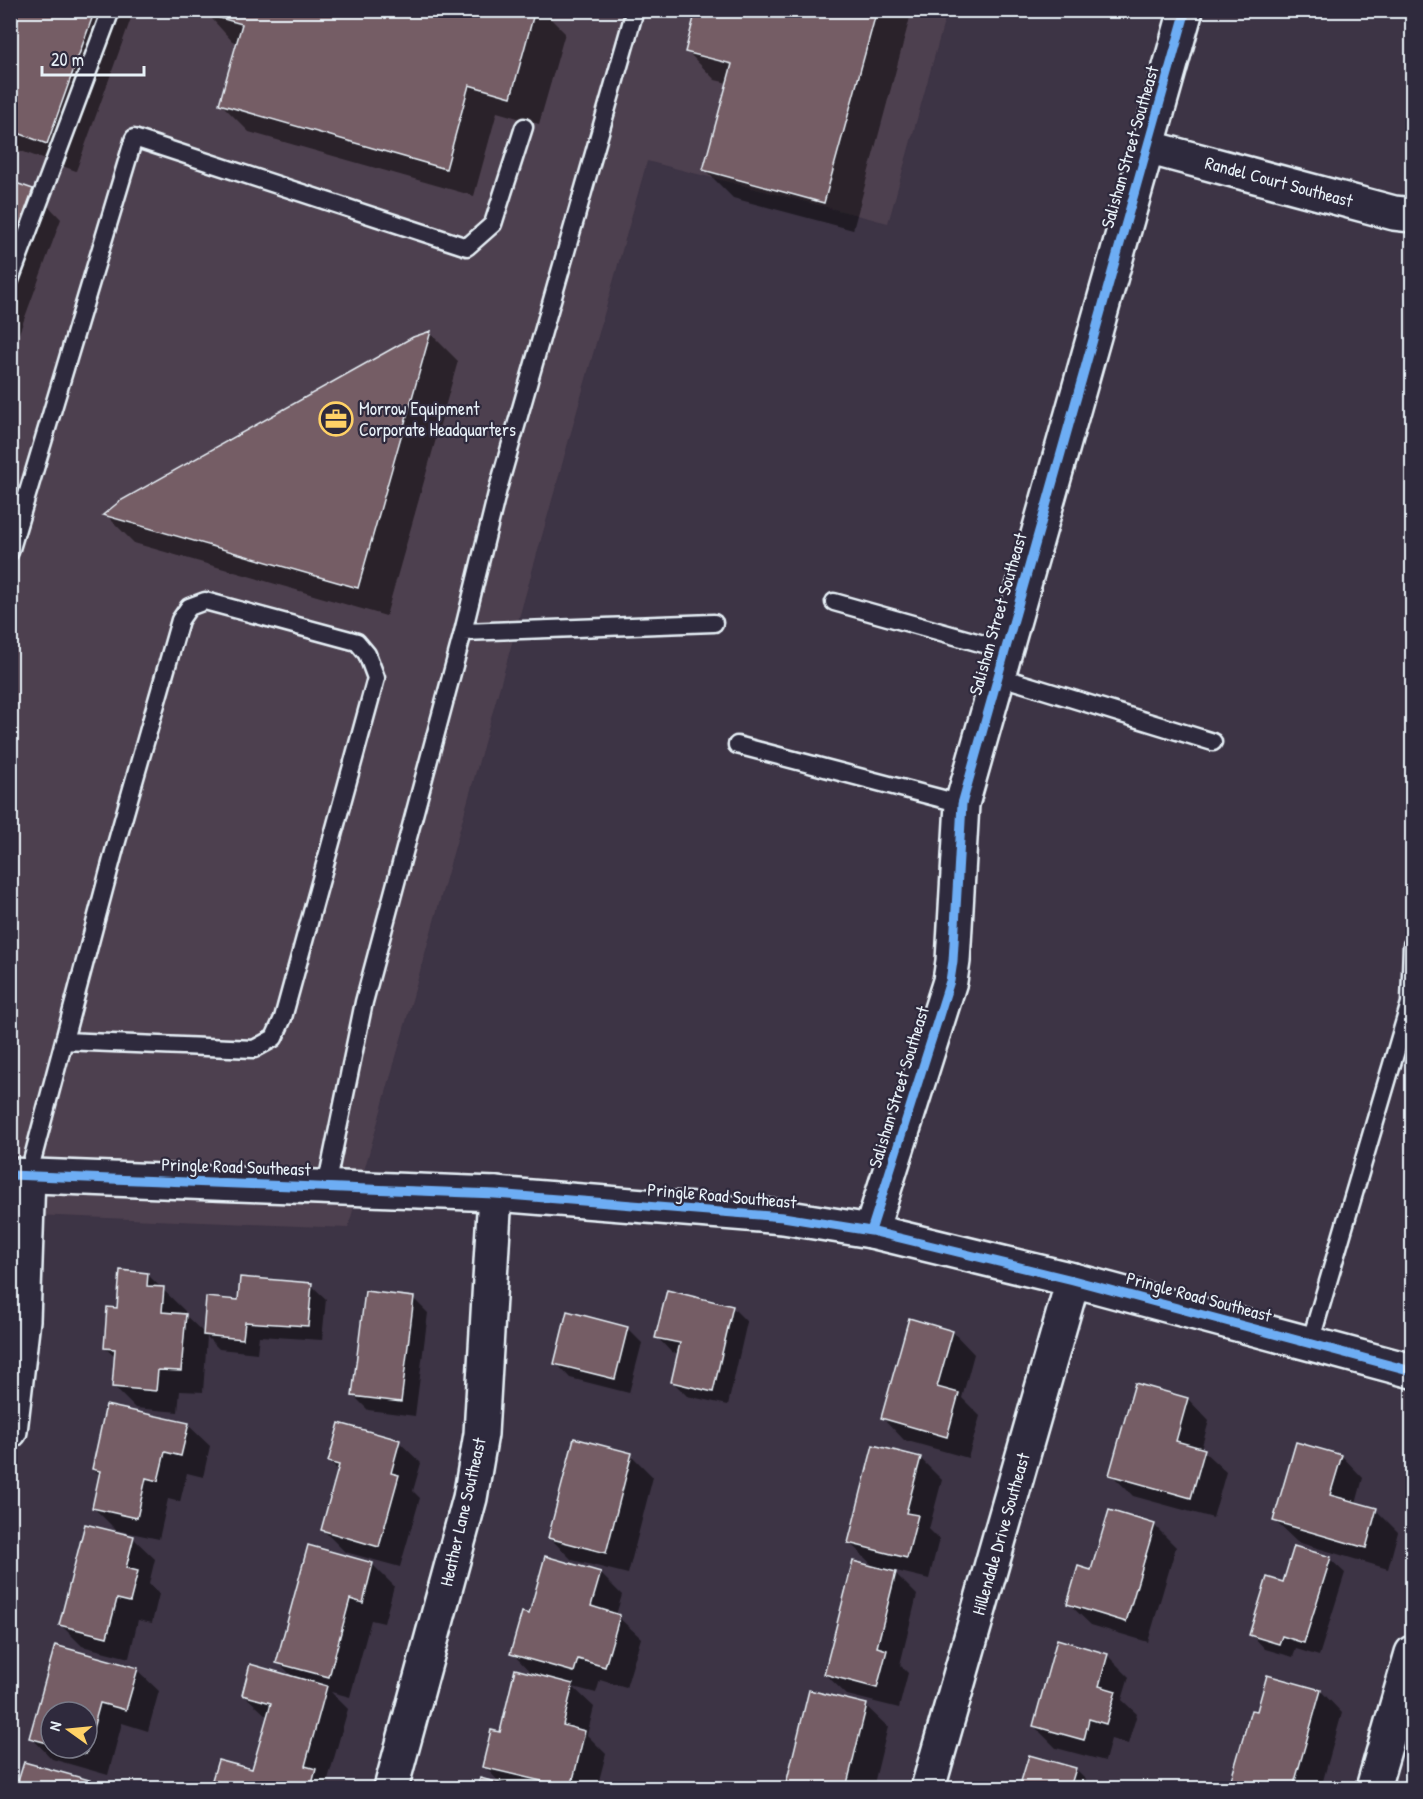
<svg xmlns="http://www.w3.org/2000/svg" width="1423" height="1799" viewBox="0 0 1423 1799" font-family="'Patrick Hand',sans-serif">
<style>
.built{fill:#4e404f}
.shadow{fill:#0007;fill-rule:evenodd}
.building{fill:#755d65;stroke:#e8f1f8;stroke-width:1.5}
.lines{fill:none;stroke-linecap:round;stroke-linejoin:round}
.lane-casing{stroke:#e8f1f8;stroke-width:21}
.street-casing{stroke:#e8f1f8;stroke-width:38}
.secondary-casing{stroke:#e8f1f8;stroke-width:38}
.lane{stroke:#2f2a3d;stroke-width:16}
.street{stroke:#2f2a3d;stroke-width:33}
.secondary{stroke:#2f2a3d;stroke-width:33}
.cycleway-casing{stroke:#2f2a3d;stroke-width:13}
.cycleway{stroke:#6dadf4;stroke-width:9}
.labels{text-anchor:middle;stroke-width:4.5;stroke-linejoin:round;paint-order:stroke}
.street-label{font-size:18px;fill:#e8f1f8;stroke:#2f2a3d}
.poi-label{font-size:18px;fill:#e8f1f8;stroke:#2f2a3d;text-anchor:start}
</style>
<rect width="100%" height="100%" fill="#3d3445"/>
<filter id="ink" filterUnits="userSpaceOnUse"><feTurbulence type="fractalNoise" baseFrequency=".0167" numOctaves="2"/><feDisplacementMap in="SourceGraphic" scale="12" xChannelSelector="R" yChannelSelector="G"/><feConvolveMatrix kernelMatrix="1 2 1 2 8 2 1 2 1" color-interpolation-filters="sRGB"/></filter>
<g filter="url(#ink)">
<path class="built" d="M11 11H947L888 223 647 161 348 1228 11 1214Z"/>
<path class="shadow" d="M10 10H134L76 171 10 147Z
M204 10H542L565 33 539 124 497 112 474 196 249 132 221 104 238 43 232 41Z
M749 10H912L853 230 733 198 704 169 728 83 715 80 687 51Z
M10 182 33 190 61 219 10 358Z
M430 333 458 361 386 616 134 543 106 515Z
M147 1274 185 1311V1315L205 1334 240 1301 311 1285 326 1299 322 1340 259 1336 257 1353 219 1349 207 1337 203 1392 180 1391 178 1412 135 1408 113 1386 116 1358 105 1348 118 1310Z
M414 1299 428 1313 415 1416 368 1410 353 1395Z
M733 1308 747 1322 728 1405 687 1396 672 1381 679 1353 671 1352 657 1337Z
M627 1328 642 1343 629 1393 570 1378 556 1363Z
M953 1332 974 1354 962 1398 980 1416 968 1458 904 1440 883 1418Z
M1188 1399 1209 1421 1201 1449 1226 1472 1213 1518 1133 1496 1111 1474Z
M188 1425 210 1446 203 1477 187 1473 180 1502 168 1499 159 1539 116 1530 94 1508 101 1476 93 1469Z
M399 1442 421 1463 413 1491 420 1498 400 1567 345 1552 323 1530 339 1471 329 1462Z
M1297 1443 1342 1456 1363 1478 1356 1504 1376 1510 1398 1532 1388 1569 1297 1542 1275 1521Z
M631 1455 653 1477 628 1574 572 1560 550 1538Z
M920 1458 942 1480 929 1529 939 1539 929 1579 892 1570 917 1595 900 1665 908 1673 899 1708 847 1695 825 1674 875 1568 850 1543Z
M1154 1525 1176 1547 1148 1642 1091 1625 1069 1604 1092 1572Z
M133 1538 155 1559 149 1584 159 1594 152 1623 138 1620 129 1658 82 1646 60 1624Z
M1330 1559 1345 1573 1319 1656 1296 1649 1293 1657 1265 1649 1251 1634 1284 1584Z
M372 1564 394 1586 384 1623 371 1620 350 1697 331 1692 348 1709 327 1783 333 1788H222L213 1780 253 1771 268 1717 243 1694 294 1678 278 1662Z
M600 1573 622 1595 616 1615 641 1638 626 1688 600 1680 596 1693 573 1687 594 1707 587 1735 606 1754 597 1788H479L481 1780 503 1786 484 1766 534 1676 512 1653 530 1616Z
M56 1646 137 1670 159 1691 148 1731 122 1723 108 1775 52 1759 31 1737ZM51 1712H87V1748H51Z
M1107 1655 1129 1677 1122 1700 1137 1714 1128 1744 1111 1739 1105 1761 1056 1748 1034 1726Z
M1321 1691 1342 1713 1321 1788H1238L1232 1782 1258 1713Z
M810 1692 866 1706 888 1727 873 1788H786Z
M1030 1756 1075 1769 1094 1788H1020Z
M25 1764 103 1785 106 1788H18Z"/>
<path class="building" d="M10 10H95L47 144 10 130Z
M203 10H535L511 97 469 85 446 169 219 104 242 24 202 13Z
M696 10H877L824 203 703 170 732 64 685 52Z
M10 181 33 189 10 252Z
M431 331 358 588 103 515 120 501 413 337Z
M120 1270 148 1273 147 1286 164 1287 162 1312 186 1314 181 1371 158 1370 156 1391 112 1387 115 1349 104 1348 107 1307 117 1308Z
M240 1277 312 1283 308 1326 245 1322 243 1339 203 1335 206 1297 238 1300Z
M667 1290 733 1306 713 1392 671 1382 680 1343 655 1338Z
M365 1291 414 1297 401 1402 352 1396Z
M567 1311 628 1327 615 1379 554 1364Z
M909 1318 953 1331 937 1387 959 1393 947 1437 881 1418Z
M1135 1383 1188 1398 1176 1441 1205 1449 1191 1498 1109 1475Z
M106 1405 189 1423 181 1456 165 1452 158 1481 146 1478 137 1518 92 1508 100 1471 92 1469Z
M339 1423 400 1440 391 1473 399 1475 379 1547 321 1530 339 1465 328 1462Z
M574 1438 632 1453 606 1553 548 1538Z
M1296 1442 1342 1455 1330 1495 1377 1508 1366 1548 1273 1521Z
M873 1445 921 1457 906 1513 918 1515 907 1558 848 1543Z
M1109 1510 1155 1524 1126 1622 1067 1604 1078 1566 1091 1570Z
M85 1524 134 1536 126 1568 138 1571 130 1602 117 1599 107 1637 59 1625Z
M308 1545 373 1563 363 1603 350 1599 329 1677 276 1663Z
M1294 1546 1331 1557 1304 1643 1282 1636 1279 1644 1249 1635 1267 1577 1283 1582Z
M545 1556 601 1572 591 1606 620 1615 605 1667 578 1659 574 1672 510 1654 522 1612 529 1614Z
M853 1561 896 1572 877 1647 887 1650 877 1688 824 1674Z
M1057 1639 1108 1654 1099 1686 1116 1691 1106 1724 1089 1719 1084 1740 1033 1726Z
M55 1645 138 1668 126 1710 100 1703 86 1754 65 1748H87V1712H51V1744L29 1738Z
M250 1664 327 1686 305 1766 316 1769 311 1788H242L212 1780 218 1760 252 1769 271 1703 242 1695Z
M515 1669 573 1684 563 1725 585 1731 571 1788 482 1767 491 1730 500 1732Z
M1267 1675 1321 1690 1293 1788H1251L1230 1783 1251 1710 1257 1711Z
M809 1690 867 1704 846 1788H785Z
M1029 1755 1076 1768 1070 1788H1019Z
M24 1762 104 1784 103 1788H16Z
M480 1778 519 1788H477Z"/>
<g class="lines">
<defs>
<path id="lane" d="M10 280 111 10
M10 552 134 138 467 247 493 224 524 127
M834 602 1005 650
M463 632 714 623
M998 676 1213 742
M737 745 962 804
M28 1176 115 848 180 620 189 607 205 601 357 642 367 654 376 678 283 1018 274 1038 254 1049 64 1041
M326 1187 364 1002 463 632 498 489 635 10
M1310 1343 1410 1003 1412 945"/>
<path id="street" d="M1147 147 1394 213 1412 215
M871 1231 950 981 953 961 962 804 1186 10
M10 1431 23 1320 28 1176
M391 1788 470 1498 481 1434 495 1194
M928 1788 1073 1280
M1373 1788 1412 1653"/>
<path id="secondary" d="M10 1175 495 1194 783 1217 871 1231 1073 1280 1412 1371"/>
</defs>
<use href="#lane" class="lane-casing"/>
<use href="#street" class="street-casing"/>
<use href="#secondary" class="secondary-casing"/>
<use href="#lane" class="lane"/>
<use href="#street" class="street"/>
<use href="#secondary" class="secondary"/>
<defs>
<path id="cycleway" d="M10 1175 495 1194 783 1217 871 1231 1073 1280 1412 1371
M871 1231 950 981 953 961 962 804 1186 10"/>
</defs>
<use href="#cycleway" class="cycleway-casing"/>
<use href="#cycleway" class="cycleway"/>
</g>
</g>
<defs>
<symbol id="office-ring" viewBox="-11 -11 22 22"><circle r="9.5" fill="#2f2a3d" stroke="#ffd166" stroke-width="1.5"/><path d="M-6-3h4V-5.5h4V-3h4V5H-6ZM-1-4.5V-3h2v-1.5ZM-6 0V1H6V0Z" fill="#ffd166"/></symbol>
</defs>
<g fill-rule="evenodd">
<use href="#office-ring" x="317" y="400" width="38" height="38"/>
</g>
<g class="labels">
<g class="street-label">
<text transform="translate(1130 147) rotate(-74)" y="6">Salishan Street Southeast</text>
<text transform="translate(1279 182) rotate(15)" y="6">Randel Court Southeast</text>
<text transform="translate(998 614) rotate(-74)" y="6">Salishan Street Southeast</text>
<text transform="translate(899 1087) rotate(-73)" y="6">Salishan Street Southeast</text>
<text transform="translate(236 1167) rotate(2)" y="6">Pringle Road Southeast</text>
<text transform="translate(722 1196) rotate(5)" y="6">Pringle Road Southeast</text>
<text transform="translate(1199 1297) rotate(15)" y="6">Pringle Road Southeast</text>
<text transform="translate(463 1512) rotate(-77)" y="6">Heather Lane Southeast</text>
<text transform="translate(1001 1534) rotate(-74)" y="6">Hillendale Drive Southeast</text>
</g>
<g class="poi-label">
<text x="359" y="415">Morrow Equipment<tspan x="359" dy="21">Corporate Headquarters</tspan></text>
</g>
</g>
<rect width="1423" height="1799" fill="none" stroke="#2f2a3d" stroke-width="36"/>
<rect x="18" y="18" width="1387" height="1763" fill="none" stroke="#e8f1f8" stroke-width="2" filter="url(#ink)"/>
<g transform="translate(69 1730) rotate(285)"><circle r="28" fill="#2f2a3d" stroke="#797a88" stroke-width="1.5"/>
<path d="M0-4.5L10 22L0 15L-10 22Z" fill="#ffd166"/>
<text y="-9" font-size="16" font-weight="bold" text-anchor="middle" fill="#e8f1f8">N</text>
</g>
<path d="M42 66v9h102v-9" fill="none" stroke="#e8f1f8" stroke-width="3"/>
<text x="51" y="66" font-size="18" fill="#e8f1f8" stroke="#2f2a3d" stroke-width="4.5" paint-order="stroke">20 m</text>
</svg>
